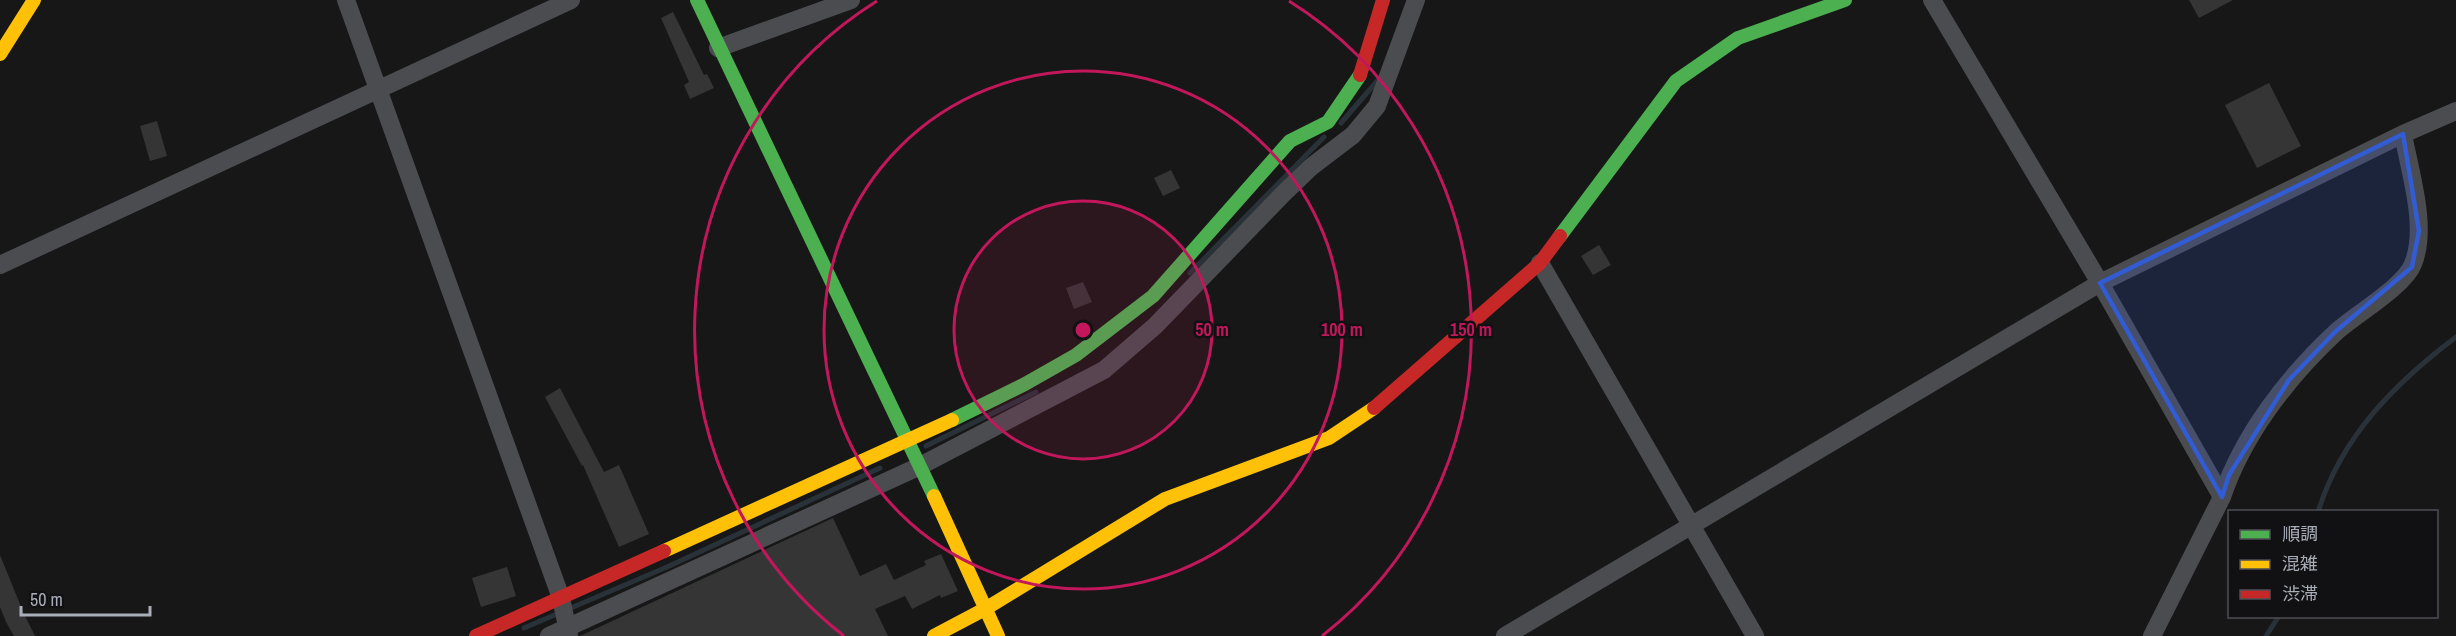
<svg xmlns="http://www.w3.org/2000/svg" width="2456" height="636" viewBox="0 0 2456 636" font-family="'Archivo Narrow','Noto Sans JP',sans-serif">
<style>
.lines{fill:none;stroke-linecap:round;stroke-linejoin:round}
.stream{stroke:#2a3239;stroke-width:5}
.building{fill:#353536}
.street{stroke:#4b4c50;stroke-width:18}
.fast{stroke:#4caf50;stroke-width:14}
.slow{stroke:#ffc107;stroke-width:14}
.jam{stroke:#c62828;stroke-width:14}
.marked{fill:#325cd3;fill-opacity:0.2;stroke:#325cd3;stroke-width:4.5;stroke-linejoin:round}
.ring{fill:none;stroke:#c2185b;stroke-width:3}
.centre{fill:#c2185b;stroke:#111113;stroke-width:3}
.ring-label{font-size:18px;text-anchor:middle;font-weight:bold;fill:#c2185b;stroke:#111113;stroke-width:5;stroke-linejoin:round;paint-order:stroke}
</style>
<rect width="100%" height="100%" fill="#171717"/>
<g class="lines">
<path class="stream" d="M1341 123 1378 80
M1190 273 1324 137
M926 446 1036 392
M2318 512C2341 437 2395 383 2456 337
M524 628 667 567 880 468
M2266 636 2279 616"/>
</g>
<path class="building" d="M2189 0H2233L2199 18Z
M673 12 704 75 707 74 714 88 690 99 684 85 689 82 661 18Z
M2269 83 2301 146 2257 168 2225 105Z
M157 121 167 156 150 161 140 126Z
M1171 170 1180 188 1163 196 1154 178Z
M1599 245 1611 265 1593 275 1581 256Z
M1083 282 1092 302 1074 309 1066 288Z
M560 388 604 472 619 465 649 534 619 547 583 465 582 466 545 397Z
M833 518 860 576 886 564 894 580 926 565 924 561 941 554 958 591 941 598 940 595 912 609 905 596 875 609 888 636H580Z
M0 555 24 614 35 636H14L6 622 0 607Z
M507 567 516 596 481 607 472 578Z"/>
<g class="lines">
<path class="street" d="M346 0 561 598 569 636
M1932 0 2100 283 2222 497
M718 48 851 0
M1540 263 1755 636
M0 265 571 0
M549 636 918 467 1104 370 1155 326 1284 193 1311 167 1353 135 1377 106 1416 0
M1505 636 2100 283 2403 134 2456 111
M2152 636 2222 497C2243 435 2287 378 2335 333 2353 316 2404 287 2413 264 2428 227 2410 173 2403 134"/>
<path class="fast" d="M697 0 934 496
M1560 236 1676 81 1738 38 1845 0
M952 420 1025 384 1076 355 1153 296 1290 141 1328 122 1360 75"/>
<path class="slow" d="M0 54 34 0
M934 496 998 636
M664 551 952 420
M934 636 985 609 1165 499 1329 438 1374 408"/>
<path class="jam" d="M1360 75 1383 0
M1374 408 1540 263 1560 236
M476 636 664 551"/>
</g>
<path class="marked" d="M2403 134 2419 231 2412 267 2335 332 2289 380 2229 475 2222 497 2100 283Z"/>
<circle cx="1083" cy="330" r="129" fill="#c2185b" fill-opacity=".12"/>
<g class="ring">
<circle cx="1083" cy="330" r="129"/>
<circle cx="1083" cy="330" r="259"/>
<path d="M844 636A388 388 0 0 1 877 1M1289 1A388 388 0 0 1 1322 636"/>
</g>
<circle cx="1083" cy="330" r="9" class="centre"/>
<g class="ring-label">
<text x="1212" y="336">50 m</text>
<text x="1342" y="336">100 m</text>
<text x="1471" y="336">150 m</text>
</g>
<rect x="2228" y="510" width="210" height="108" fill="#111113" stroke="#4d4f55" stroke-width="1.5"/>
<rect x="2240" y="530" width="30" height="9" fill="#4caf50" stroke="#4d4f55" stroke-width="1.5"/>
<text x="2282" y="540" font-size="18" fill="#a8adb8">順調</text>
<rect x="2240" y="560" width="30" height="9" fill="#ffc107" stroke="#4d4f55" stroke-width="1.5"/>
<text x="2282" y="570" font-size="18" fill="#a8adb8">混雑</text>
<rect x="2240" y="590" width="30" height="9" fill="#c62828" stroke="#4d4f55" stroke-width="1.5"/>
<text x="2282" y="600" font-size="18" fill="#a8adb8">渋滞</text>
<path d="M21 606v9h129v-9" fill="none" stroke="#a8adb8" stroke-width="3"/>
<text x="30" y="606" font-size="18" fill="#a8adb8" stroke="#111113" stroke-width="4.5" paint-order="stroke">50 m</text>
</svg>
